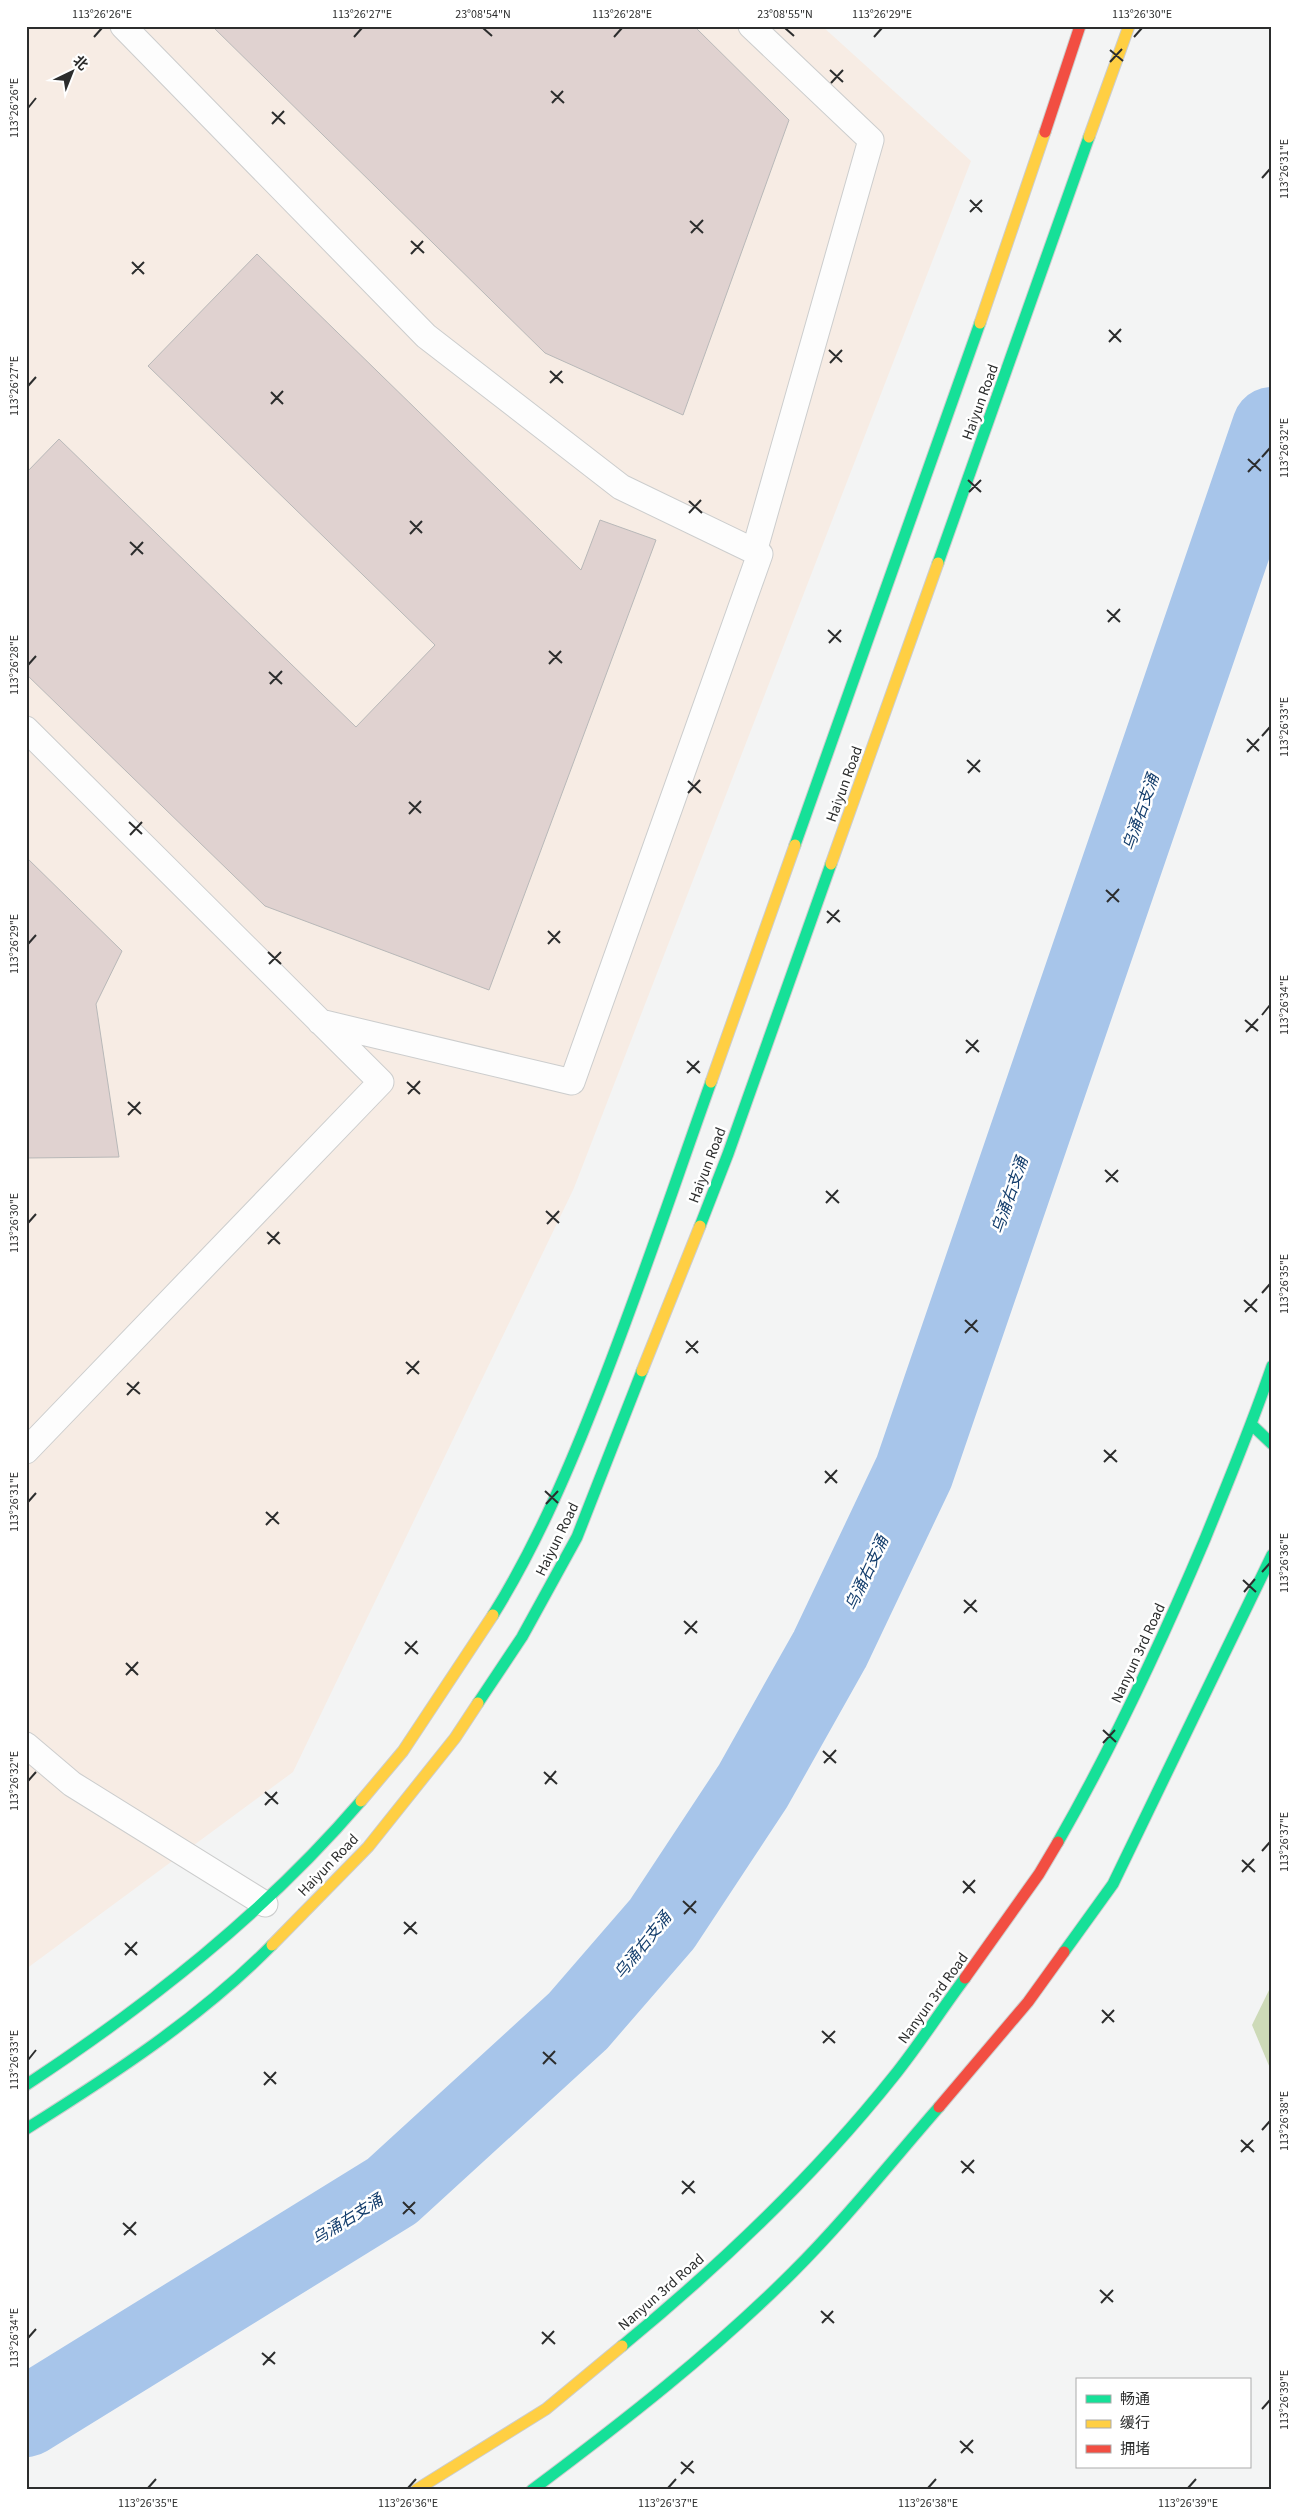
<svg xmlns="http://www.w3.org/2000/svg" width="1298" height="2516" viewBox="0 0 1298 2516" font-family="'Source Sans 3','Noto Sans SC',sans-serif">
<style>
.commercial{fill:#f7ece4}
.forest{fill:#cddab8}
.lines{fill:none;stroke-linecap:round;stroke-linejoin:round}
.river{stroke:#a7c5ea;stroke-width:80}
.building{fill:#e0d2d0;stroke:#b8b8b8}
.lane-casing{stroke:#cccdcd;stroke-width:27}
.fast-casing{stroke:#cccdcd;stroke-width:13}
.slow-casing{stroke:#cccdcd;stroke-width:13}
.jam-casing{stroke:#cccdcd;stroke-width:13}
.lane{stroke:#fdfdfd;stroke-width:25}
.fast{stroke:#16e098;stroke-width:11}
.slow{stroke:#ffcf43;stroke-width:11}
.jam{stroke:#f24e42;stroke-width:11}
.ticks{fill:none;stroke:#2c2d2d;stroke-width:2}
.labels{text-anchor:middle;stroke-width:5;stroke-linejoin:round;paint-order:stroke}
.street-label{font-size:15px;fill:#2c2d2d;stroke:#fff}
.water-label{font-size:16px;font-style:italic;fill:#133d6c;stroke:#fff}
.neatline{fill:none;stroke:#2c2d2d;stroke-width:2}
.ticks-label{font-size:12px;text-anchor:middle;fill:#2c2d2d}
</style>
<rect width="100%" height="100%" fill="#f3f4f4"/>
<path class="commercial" d="M26 26H822L971 161 574 1188 293 1772 26 1969Z"/>
<path class="forest" d="M1272 1984V2073L1252 2025Z"/>
<g class="lines">
<path class="river" d="M26 2417 392 2191 578 2021 662 1924 753 1786 830 1649 914 1472 1272 427"/>
</g>
<path class="building" d="M212 26H694L789 120 683 415 545 353Z
M257 254 581 570 600 520 656 540 489 990 265 906 26 674V473L59 439 356 727 435 645 148 366Z
M26 857 122 951 96 1004 119 1157 26 1158Z"/>
<g class="lines">
<defs>
<path id="lane" d="M123 26 426 336 621 487 760 554 572 1082 320 1022
M751 26 871 140 754 552
M26 729 381 1082 26 1451
M26 1745 72 1784 265 1904"/>
<path id="fast" d="M938 563 1089 137
M795 845 980 323
M700 1226 728 1154 831 864
M1252 1425 1272 1444
M493 1615C534 1549 565 1478 593 1407 636 1300 672 1191 711 1082
M478 1703 522 1637 577 1537 642 1371
M1058 1842C1114 1744 1161 1643 1205 1539 1228 1482 1252 1425 1272 1366
M1064 1952 1113 1884 1272 1555
M26 2085C149 2004 265 1913 361 1801
M26 2129C112 2075 200 2018 272 1945
M622 2346C718 2267 816 2174 894 2076 919 2045 941 2010 965 1978
M532 2490C623 2422 713 2352 793 2272 845 2220 891 2162 939 2107"/>
<path id="slow" d="M1089 137 1129 26
M980 323 1045 132
M831 864 938 563
M711 1082 795 845
M642 1371 700 1226
M361 1801 403 1751 493 1615
M272 1945 368 1847 455 1738 478 1703
M416 2490 546 2409 622 2346"/>
<path id="jam" d="M1045 132 1080 26
M965 1978 1039 1874 1058 1842
M939 2107 1028 2002 1064 1952"/>
</defs>
<use href="#lane" class="lane-casing"/>
<use href="#fast" class="fast-casing"/>
<use href="#slow" class="slow-casing"/>
<use href="#jam" class="jam-casing"/>
<use href="#lane" class="lane"/>
<use href="#fast" class="fast"/>
<use href="#slow" class="slow"/>
<use href="#jam" class="jam"/>
</g>
<path class="ticks" d="M483 28 492 36M785 28 794 36M94 37 102 28M354 37 362 28M614 37 622 28M874 37 882 28M1134 37 1142 28M1110 50 1123 61M1110 62 1122 49M830 70 843 82M831 83 843 70M551 91 564 103M552 103 563 91M28 108 36 98M272 112 285 124M272 124 284 111M1262 178 1270 169M970 200 982 212M970 212 982 200M690 221 703 233M691 233 703 220M411 241 424 253M411 254 423 241M132 262 144 274M132 274 144 262M1109 330 1121 342M1109 342 1121 329M829 350 842 362M830 363 842 350M550 371 563 383M550 383 562 371M28 386 36 377M271 392 283 404M271 404 283 391M1262 457 1270 448M1248 459 1261 471M1248 472 1260 459M968 480 981 492M969 492 981 480M689 501 702 513M689 513 701 500M410 521 422 533M410 534 422 521M130 542 143 554M131 555 143 542M1107 610 1120 622M1108 622 1120 609M828 630 841 642M829 643 841 630M549 651 562 663M549 664 561 651M28 665 36 656M269 672 282 684M270 684 282 671M1262 736 1270 727M1247 739 1259 751M1247 752 1259 739M967 760 980 772M968 773 980 760M688 781 701 793M688 793 700 780M409 802 421 813M409 814 421 801M129 822 142 834M130 835 142 822M1106 890 1119 902M1107 902 1119 889M827 911 840 922M827 923 839 910M548 931 560 943M28 944 36 935M548 944 560 931M268 952 281 964M269 964 281 952M1262 1015 1270 1005M1245 1020 1258 1031M1246 1032 1258 1019M966 1040 979 1052M966 1053 978 1040M687 1061 700 1073M687 1073 699 1061M407 1082 420 1094M408 1094 420 1081M128 1102 141 1114M128 1115 140 1102M1105 1170 1118 1182M1106 1182 1118 1170M826 1191 839 1203M826 1203 838 1190M546 1211 559 1223M28 1223 36 1214M547 1224 559 1211M267 1232 280 1244M268 1244 279 1232M1262 1293 1270 1284M1244 1300 1257 1312M1245 1312 1257 1299M965 1320 978 1332M965 1333 977 1320M686 1341 698 1353M686 1353 698 1341M406 1362 419 1374M407 1374 419 1361M127 1383 140 1394M127 1395 139 1382M1104 1450 1117 1462M1104 1462 1116 1450M825 1471 837 1483M825 1483 837 1470M545 1491 558 1503M28 1502 36 1493M546 1504 558 1491M266 1512 279 1524M266 1525 278 1512M1262 1572 1270 1563M1243 1580 1256 1592M1244 1592 1255 1579M964 1600 977 1612M964 1613 976 1600M684 1621 697 1633M685 1634 697 1621M405 1642 418 1654M405 1654 417 1641M126 1663 138 1675M126 1675 138 1662M1103 1730 1116 1742M1103 1743 1115 1730M823 1751 836 1763M824 1763 836 1750M544 1772 557 1784M28 1781 36 1772M545 1784 556 1771M265 1792 278 1804M265 1805 277 1792M1262 1851 1270 1842M1242 1860 1255 1872M1242 1872 1254 1859M963 1881 975 1893M963 1893 975 1880M683 1901 696 1913M684 1914 696 1901M404 1922 417 1934M404 1934 416 1922M125 1943 137 1955M125 1955 137 1942M1102 2010 1114 2022M1102 2023 1114 2010M822 2031 835 2043M823 2043 835 2031M543 2052 556 2064M28 2060 36 2050M543 2064 555 2051M264 2072 276 2084M264 2085 276 2072M1262 2130 1270 2121M1241 2140 1254 2152M1241 2152 1253 2140M961 2161 974 2173M962 2173 974 2160M682 2181 695 2193M682 2194 694 2181M403 2202 415 2214M403 2214 415 2202M123 2223 136 2235M124 2235 136 2222M1100 2290 1113 2302M1101 2303 1113 2290M821 2311 834 2323M822 2323 833 2311M542 2332 555 2344M28 2338 36 2329M542 2344 554 2331M262 2353 275 2364M263 2365 275 2352M1262 2409 1270 2400M960 2441 973 2453M961 2453 973 2440M681 2462 694 2473M681 2474 693 2461M148 2488 156 2479M408 2488 416 2479M668 2488 676 2479M928 2488 936 2479M1188 2488 1196 2479"/>
<g class="labels">
<g class="street-label">
<text transform="translate(980 402) rotate(-70)" y="5">Haiyun Road</text>
<text transform="translate(844 784) rotate(-70)" y="5">Haiyun Road</text>
<text transform="translate(707 1165) rotate(-69)" y="5">Haiyun Road</text>
<text transform="translate(557 1539) rotate(-64)" y="5">Haiyun Road</text>
<text transform="translate(1138 1653) rotate(-65)" y="5">Nanyun 3rd Road</text>
<text transform="translate(328 1865) rotate(-46)" y="5">Haiyun Road</text>
<text transform="translate(933 1998) rotate(-54)" y="5">Nanyun 3rd Road</text>
<text transform="translate(661 2292) rotate(-41)" y="5">Nanyun 3rd Road</text>
</g>
<g class="water-label">
<text transform="translate(1140 812) rotate(-71)" y="6">乌涌右支涌</text>
<text transform="translate(1009 1195) rotate(-71)" y="6">乌涌右支涌</text>
<text transform="translate(866 1573) rotate(-65)" y="6">乌涌右支涌</text>
<text transform="translate(642 1945) rotate(-51)" y="6">乌涌右支涌</text>
<text transform="translate(347 2219) rotate(-32)" y="6">乌涌右支涌</text>
</g>
</g>
<rect width="1298" height="2516" fill="none" stroke="#ffffff" stroke-width="55"/>
<rect x="1076" y="2378" width="175" height="90" fill="#ffffff" stroke="#ababab"/>
<rect x="1086" y="2395" width="25" height="8" fill="#16e098" stroke="#ababab"/>
<text x="1120" y="2404" font-size="15" fill="#2c2d2d">畅通</text>
<rect x="1086" y="2420" width="25" height="8" fill="#ffcf43" stroke="#ababab"/>
<text x="1120" y="2428" font-size="15" fill="#2c2d2d">缓行</text>
<rect x="1086" y="2445" width="25" height="8" fill="#f24e42" stroke="#ababab"/>
<text x="1120" y="2454" font-size="15" fill="#2c2d2d">拥堵</text>
<g transform="translate(72 72) rotate(43)" stroke="#ffffff" stroke-width="4" paint-order="stroke">
<path d="M0-4L9 19L0 12L-9 19Z" fill="#2c2d2d"/>
<text y="-8" font-size="14" font-weight="bold" text-anchor="middle" fill="#2c2d2d">北</text>
</g>
<rect x="28" y="28" width="1242" height="2460" class="neatline"/>
<g class="ticks-label">
<text x="102" y="18">113°26'26"E</text>
<text x="362" y="18">113°26'27"E</text>
<text x="483" y="18">23°08'54"N</text>
<text x="622" y="18">113°26'28"E</text>
<text x="785" y="18">23°08'55"N</text>
<text x="882" y="18">113°26'29"E</text>
<text x="1142" y="18">113°26'30"E</text>
<text transform="translate(14 108) rotate(-90)" y="4">113°26'26"E</text>
<text transform="translate(1284 169) rotate(-90)" y="4">113°26'31"E</text>
<text transform="translate(14 386) rotate(-90)" y="4">113°26'27"E</text>
<text transform="translate(1284 448) rotate(-90)" y="4">113°26'32"E</text>
<text transform="translate(14 665) rotate(-90)" y="4">113°26'28"E</text>
<text transform="translate(1284 727) rotate(-90)" y="4">113°26'33"E</text>
<text transform="translate(14 944) rotate(-90)" y="4">113°26'29"E</text>
<text transform="translate(1284 1005) rotate(-90)" y="4">113°26'34"E</text>
<text transform="translate(14 1223) rotate(-90)" y="4">113°26'30"E</text>
<text transform="translate(1284 1284) rotate(-90)" y="4">113°26'35"E</text>
<text transform="translate(14 1502) rotate(-90)" y="4">113°26'31"E</text>
<text transform="translate(1284 1563) rotate(-90)" y="4">113°26'36"E</text>
<text transform="translate(14 1781) rotate(-90)" y="4">113°26'32"E</text>
<text transform="translate(1284 1842) rotate(-90)" y="4">113°26'37"E</text>
<text transform="translate(14 2060) rotate(-90)" y="4">113°26'33"E</text>
<text transform="translate(1284 2121) rotate(-90)" y="4">113°26'38"E</text>
<text transform="translate(14 2338) rotate(-90)" y="4">113°26'34"E</text>
<text transform="translate(1284 2400) rotate(-90)" y="4">113°26'39"E</text>
<text x="148" y="2507">113°26'35"E</text>
<text x="408" y="2507">113°26'36"E</text>
<text x="668" y="2507">113°26'37"E</text>
<text x="928" y="2507">113°26'38"E</text>
<text x="1188" y="2507">113°26'39"E</text>
</g>
</svg>
